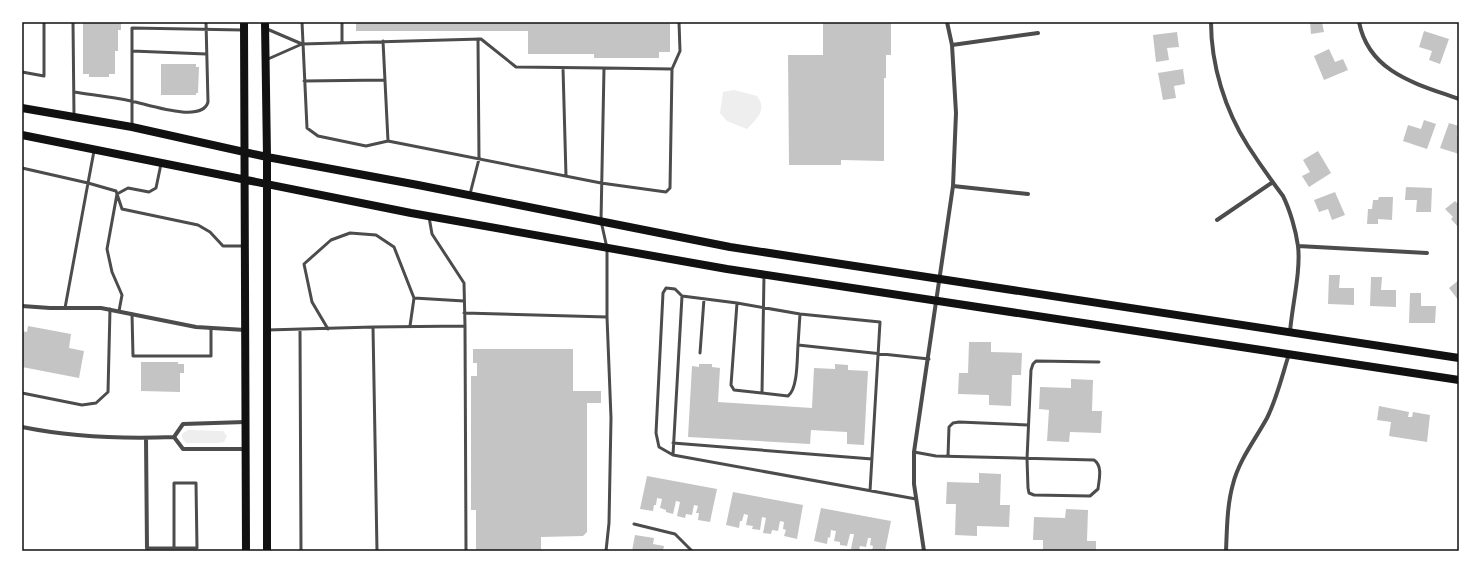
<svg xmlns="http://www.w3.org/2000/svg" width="1481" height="573" viewBox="0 0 1481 573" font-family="'Exo 2',sans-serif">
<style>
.green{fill:#eee}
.building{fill:#c4c4c4}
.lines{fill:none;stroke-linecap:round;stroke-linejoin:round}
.service{stroke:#4c4c4c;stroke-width:3}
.minor{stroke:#4c4c4c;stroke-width:4}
.secondary{stroke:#111;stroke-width:8}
.neatline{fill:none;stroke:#111;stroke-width:1.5}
</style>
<rect width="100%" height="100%" fill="#fff"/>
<path class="green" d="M734 90 757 96C768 110 756 119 747 129L727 121 720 113 723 92Z
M188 430 223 431 227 436 224 442 219 443H186L182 438V434Z"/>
<path class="building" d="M83 22H121V30H118V51H115V74H109V77H89V74H83Z
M356 22H670V52H659V58H594V54H528V31H356Z
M823 22H891V55H886V78H884V161L841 160V165H789L788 55H823Z
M1310 22H1322L1324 32 1311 34Z
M1424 31 1449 39 1440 64 1429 60 1432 51 1419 47Z
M1177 32 1179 47 1167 48 1169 60 1156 62 1153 35Z
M1329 49 1335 62 1343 59 1348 70 1324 80 1314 56Z
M161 64H196V67H199L198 93H196V95H161Z
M1183 69 1185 84 1174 86 1176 98 1163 100 1158 73Z
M1424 120 1436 124 1427 149 1403 141 1408 125 1421 129Z
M1449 123 1459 126 1457 135 1459 136V154L1440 148Z
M1318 151 1331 173 1309 187 1302 176 1310 172 1303 160Z
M1406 187 1432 188 1431 212H1416L1417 200H1405Z
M1335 192 1345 215 1332 220 1328 209 1319 212 1314 200Z
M1379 197H1393L1392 220 1378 219V224H1367L1368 209H1372L1373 200H1378Z
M1455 201 1459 205V228L1451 219 1453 217 1445 209Z
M1329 275H1340L1339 288H1354V305L1328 304Z
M1371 277H1382L1381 290H1396V307L1370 306Z
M1459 280V301L1449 288Z
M1410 293H1421V306H1436L1435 323H1409Z
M28 326 71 334 69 348 84 351 79 378 22 367V331L27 332Z
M969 342H991V352L1022 353 1021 375H1012L1011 406 989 405V395L958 394 959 373H968Z
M473 349H573V391H601V403H587V532L583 536 541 537V551H476V510H471V376H477V363H473Z
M141 362H178V364H184V373H180V392L141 391Z
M699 364H712V367L720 368 718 402 812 408 814 368 835 369V364L848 365V370L868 371 864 445 847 444V432L811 430 810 444 688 437 692 366 699 367Z
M1071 379 1093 380 1092 411H1102L1101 433 1070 432 1069 442 1047 441 1049 410 1039 409 1040 387 1071 388Z
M1379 406 1409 412 1408 417H1412L1413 412 1430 415 1427 442 1389 436 1391 422 1377 420Z
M979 473 1001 474 1000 505H1010L1009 527 977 526V536L955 535 956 504H946L947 482 979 483Z
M647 476 717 489 710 522 698 520 699 513H696L698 506 694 505 692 515 686 514 685 518 677 516 680 502 676 501 673 514 666 512V510L660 508 662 499 657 498 656 505H654L653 511 640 509Z
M733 492 803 505 797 539 784 536 786 530 783 529 784 522 780 521 778 531 772 530 771 534 763 533 766 518 762 517 760 530 752 529 753 526 746 525 748 515 744 514 742 521H740L739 528 726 525Z
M821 508 891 521 885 551H872L873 546 870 545 871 538H868L866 547 860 546 859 550 851 549 854 534H850L847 546 840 545V542L834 541 836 531 831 530 830 538 828 537 827 544 814 541Z
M1066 509 1088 510 1087 541H1096V551H1043V540H1033L1034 517 1065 518Z
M635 535 654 538 653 544 664 546 663 551H632Z"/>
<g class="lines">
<path class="service" d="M73 22 74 116
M302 22 307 128 318 136 366 146 388 141
M342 22V43
M267 29 302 44
M383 41 388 141 601 183 666 192 670 188 672 69 604 68
M132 51 206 54
M268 59 302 44 481 39 516 67 604 68 601 221 607 248V317L611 418 609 523 606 551
M563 68 566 176
M672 69 680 51 679 22
M22 72 44 76V22
M304 81 385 80
M74 92C93 95 112 97 131 101 147 104 202 124 208 102L206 22
M132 126V28L243 30
M94 151 88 183 116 191 122 209 198 225 210 232 223 246H244
M22 168 88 183 65 308
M470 194 479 159 478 39
M737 303 731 385 734 390 788 396C798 389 797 358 798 345
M119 311 122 295 112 272 107 249 117 194 128 188 149 192 156 188 161 164
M464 313 607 317
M132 314 133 356H211V329
M800 314 798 345 929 359
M410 326 414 298
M465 326 466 551
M328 329 312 302 304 264 331 240 350 233 376 235 394 247 414 298 464 301
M267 330 373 327
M300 330 301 551
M700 353 704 299
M22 393 82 405 96 403 108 392 110 309
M762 393 764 275
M673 443 872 459
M914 452 936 456 1094 460C1103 466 1099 480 1098 489L1090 496 1034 495 1029 493 1028 488 1027 459 1031 370 1033 364 1036 361 1099 362
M673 455 659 447 656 433 663 293 666 288 675 289 682 296
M948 456 949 427 953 423 959 422 1028 425
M870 491 880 322 800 314 737 303 682 296 673 455 916 499
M634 524 675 534 692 551
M147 548H197L196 483H174V548
M377 551 373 327 465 326 464 283 432 234 429 217"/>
<path class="minor" d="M1211 22C1211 65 1225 110 1248 146 1259 163 1271 180 1283 196 1290 210 1296 231 1298 246 1301 271 1292 306 1290 332
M1359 22C1369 73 1417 84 1459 99
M952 45 1038 33
M953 186 1028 194
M1217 220 1273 182
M1298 246 1427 253
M22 306 50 308H101L196 327 245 330
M22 427C71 437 123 439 174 437
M174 437 183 424 245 422
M174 437 183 449H245
M146 438 147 548
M924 551 914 484V452L953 186 956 113 952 45 947 22
M1226 551C1227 529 1227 505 1233 484 1239 460 1255 440 1267 418 1277 398 1282 376 1289 354"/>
<path class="secondary" d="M244 22 246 551
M265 22 267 157V551
M22 108 132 127 267 157 418 185 730 247 1459 358
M22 135 411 213 727 269 1459 380"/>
</g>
<rect width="1481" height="573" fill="none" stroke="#ffffff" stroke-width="46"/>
<rect x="23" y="23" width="1435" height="527" class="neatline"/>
</svg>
